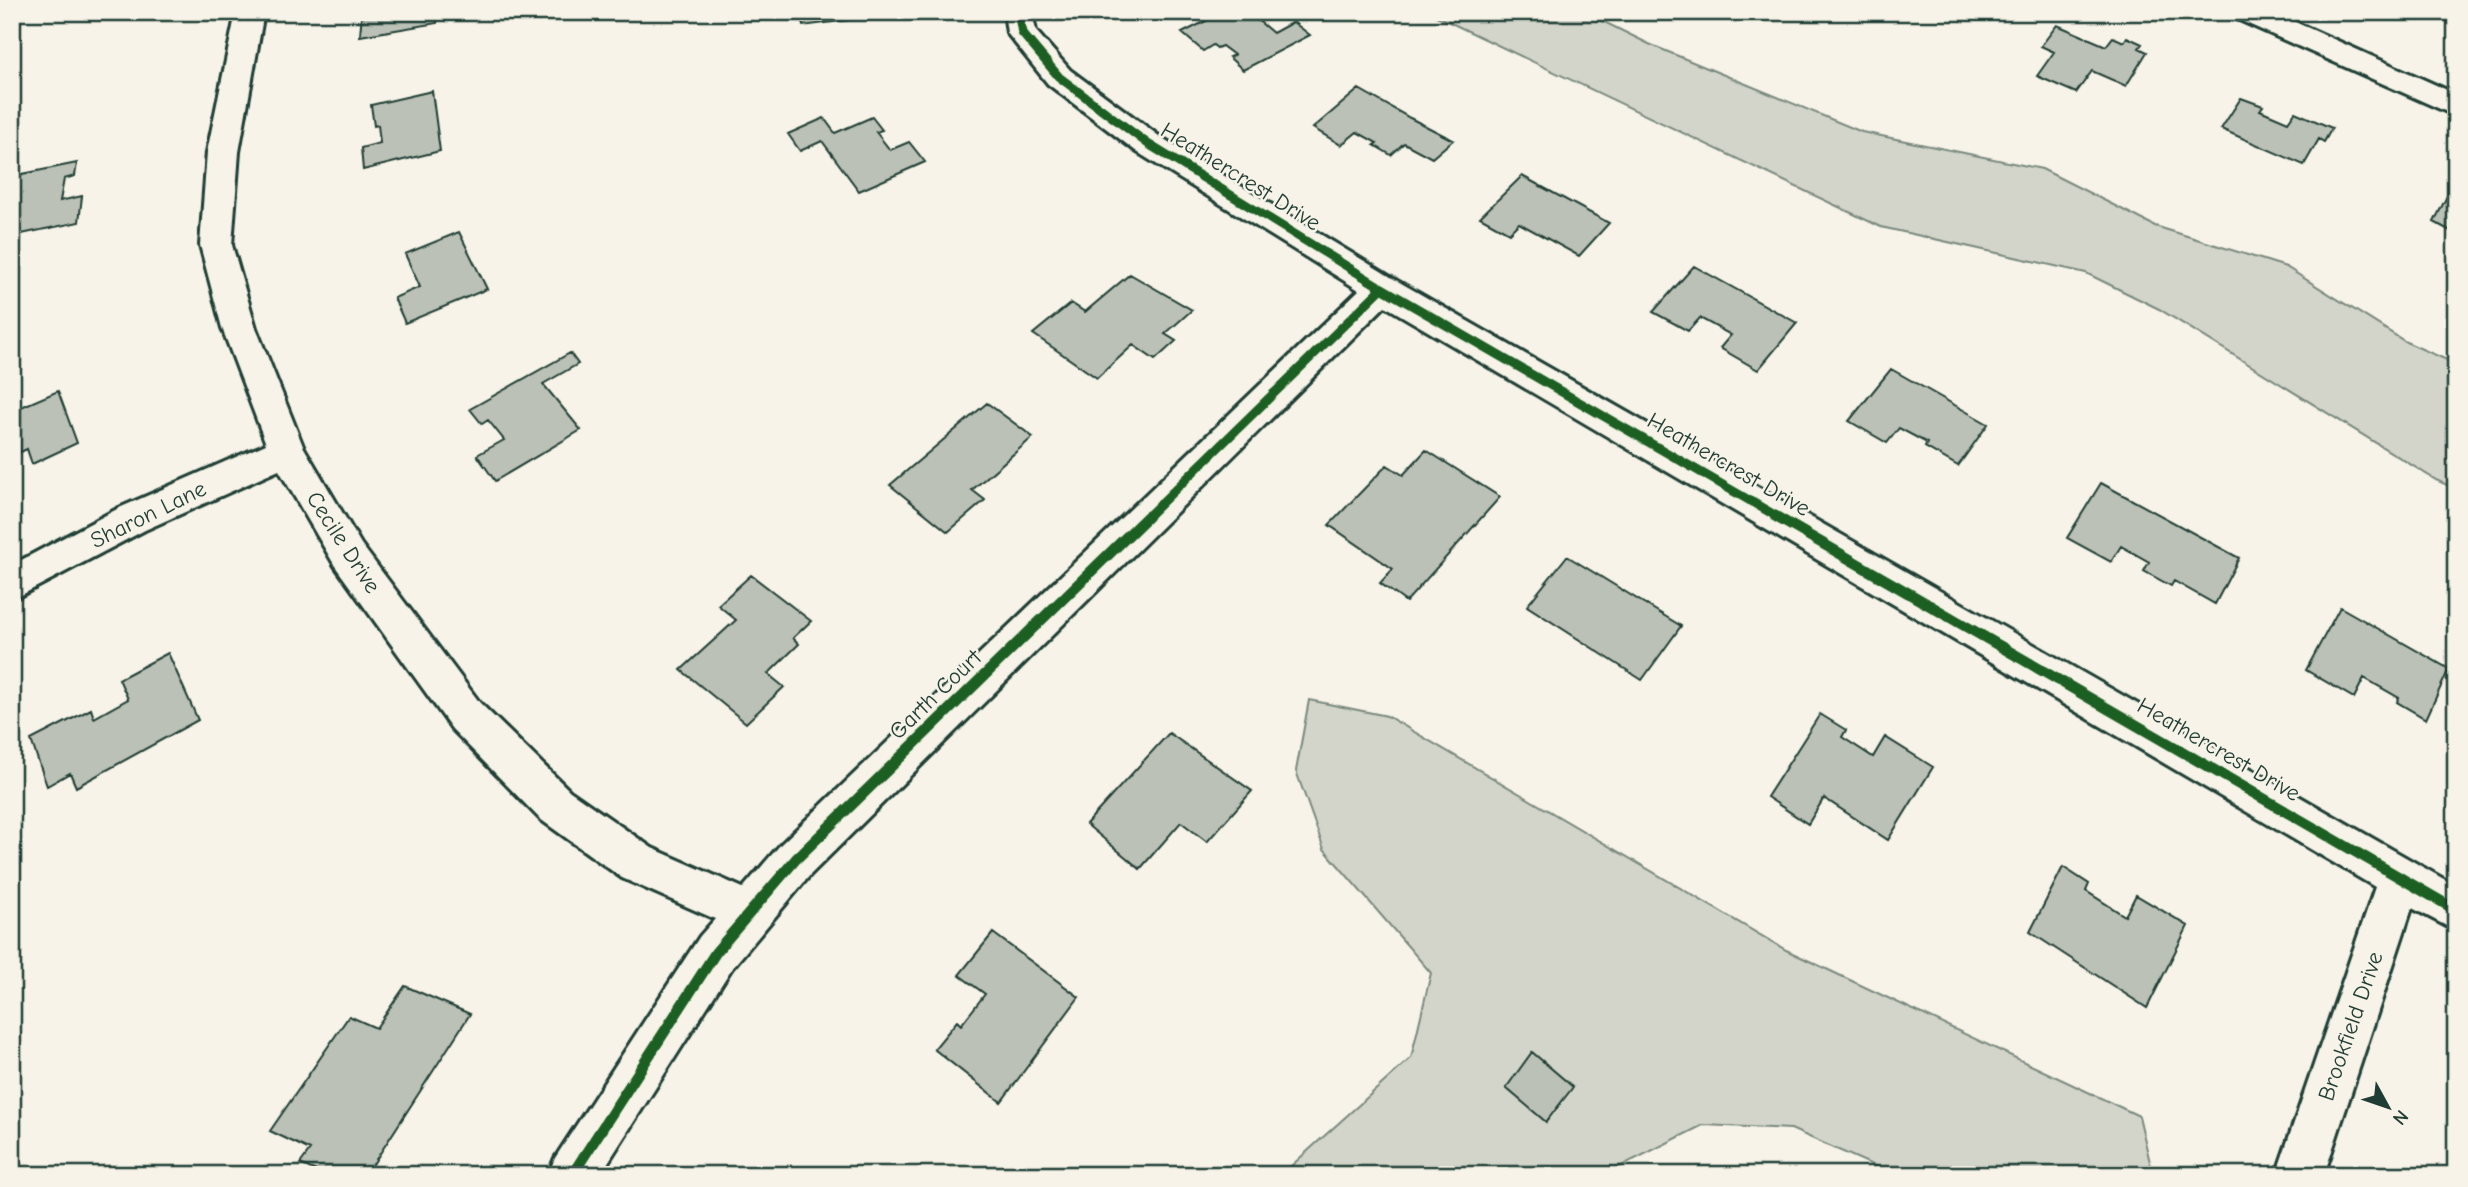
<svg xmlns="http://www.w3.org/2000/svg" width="2468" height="1187" viewBox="0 0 2468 1187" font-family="'Comic Neue',sans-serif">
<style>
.green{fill:#d3d5ca;stroke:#79897f;stroke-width:2}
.building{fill:#bbc1b6;stroke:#1f3d34;stroke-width:2}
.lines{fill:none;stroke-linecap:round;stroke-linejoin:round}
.minor-casing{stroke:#1f3d34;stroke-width:6}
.minor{fill:#f7f3e8;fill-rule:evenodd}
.cycleway-far1-casing{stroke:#f7f3e8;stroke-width:12}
.cycleway-casing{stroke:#f7f3e8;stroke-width:16}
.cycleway-far1{stroke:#1b5e20;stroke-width:9}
.cycleway{stroke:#1b5e20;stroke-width:11}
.labels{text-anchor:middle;stroke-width:5;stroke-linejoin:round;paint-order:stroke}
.street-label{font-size:23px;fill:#1f3d34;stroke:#f7f3e8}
</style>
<rect width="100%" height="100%" fill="#f7f3e8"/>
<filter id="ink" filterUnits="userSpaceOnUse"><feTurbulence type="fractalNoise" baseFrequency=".0143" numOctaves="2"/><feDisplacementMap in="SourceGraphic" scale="14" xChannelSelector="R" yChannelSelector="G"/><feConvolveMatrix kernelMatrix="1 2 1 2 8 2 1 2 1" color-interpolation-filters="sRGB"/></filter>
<g filter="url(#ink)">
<path class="green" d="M1428 12H1584L1649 44 1862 132 2042 169 2155 226 2286 267 2406 342 2456 364V489L2436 480 2159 309 2086 273 1881 227Z
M1309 700 1387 716 1786 950 2139 1116 2153 1175H1895L1791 1129 1703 1125 1603 1175H1281L1411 1058 1431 973 1324 849 1296 771Z"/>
<path class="building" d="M362 12H438L437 23 360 36Z
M801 12H871V17L803 26Z
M1202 12H1248L1273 33 1293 22 1310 35 1243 70 1229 57 1234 55 1222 46 1217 48 1213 45 1203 51 1182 33 1210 19Z
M2057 25 2106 46 2113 37 2124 42 2127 37 2142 44 2139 48 2147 52 2126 86 2092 71 2076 93 2037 76 2054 52 2041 46Z
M1359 89 1410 118 1453 140 1432 158 1404 143 1391 155 1374 145 1377 143 1357 132 1341 145 1313 128Z
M432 91 440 151 363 170 361 148 380 143 378 125 374 126 371 105Z
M2241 98 2263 106 2260 110 2288 122 2295 112 2332 128 2324 142 2319 139 2304 165 2221 129Z
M872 117 882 130 876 132 890 150 909 142 925 162 859 191 822 141 800 151 788 134 824 118 835 133Z
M77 163 75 176 64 179 60 201 82 196 79 222 12 236V176Z
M1522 176 1609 223 1579 256 1519 223 1509 233 1480 217Z
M2450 190 2456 192V234L2434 222Z
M459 232 487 289 405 323 394 298 420 287 405 254Z
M1694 266 1797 323 1758 370 1720 348 1731 335 1700 318 1688 331 1653 312Z
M1130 274 1192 310 1165 334 1176 341 1155 360 1133 345 1097 378 1033 334 1071 303 1085 312Z
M570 353 578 364 543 384 581 430 495 481 477 455 504 440 488 420 482 424 470 409Z
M1891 369 1988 424 1958 466 1925 447 1927 443 1899 428 1887 443 1849 421Z
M58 391 77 443 32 464 27 449 12 456V411Z
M987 403 1033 437 972 490 985 500 948 532 890 485Z
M1426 450 1500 497 1406 602 1380 583 1393 569 1329 525 1387 465 1403 475Z
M2101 483 2239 558 2215 604 2174 581 2171 586 2144 571 2149 562 2121 546 2111 562 2067 538Z
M1567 556 1681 626 1642 680 1527 606Z
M751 575 811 621 793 638 799 644 768 674 784 687 746 723 681 670 736 620 718 605Z
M2340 607 2449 669 2426 719 2397 702 2399 698 2364 678 2354 698 2306 670Z
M168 653 198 720 76 787 70 773 47 786 31 740 91 709 94 718 128 699 119 679Z
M1820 714 1846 730 1842 737 1873 757 1885 737 1933 767 1888 840 1824 798 1808 824 1767 797Z
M1169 733 1252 791 1207 842 1181 822 1140 869 1086 824Z
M2063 867 2089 884 2086 891 2125 916 2136 895 2188 926 2147 1008 2030 932Z
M993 933 1079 997 1001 1102 934 1049 957 1021 961 1025 985 994 959 975Z
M405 986 470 1014 366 1175H325L300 1164 310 1150 270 1131 349 1016 376 1028Z
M1532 1052 1573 1087 1546 1122 1506 1088Z"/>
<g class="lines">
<defs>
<path id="minor" d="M236 12H264L239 152 232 245 256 328 303 446 361 544 480 703 570 791 652 848 743 888 781 844 1359 290 1137 152 1048 84 1007 33 1004 12H1032L1036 31 1070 70 1159 136 1394 279 2456 886V931L2412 908 2324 1175H2276L2375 887 1385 306 811 874 732 968 600 1175H548L555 1158 700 936 715 919 622 878 540 819 452 729 335 566 279 470 145 530 12 600V565L119 508 266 444 222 328 200 245 207 152Z
M2233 12H2273L2456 94V116L2237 19Z"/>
</defs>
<use href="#minor" class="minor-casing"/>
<use href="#minor" class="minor"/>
<defs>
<path id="cycleway-far1" d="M1018 12 1022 33 1059 77 1148 144 1382 288 1778 517
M1147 517 1382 288"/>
<path id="cycleway" d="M1775 516 2456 910
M572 1175 716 952 796 859 1148 516"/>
</defs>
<use href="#cycleway-far1" class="cycleway-far1-casing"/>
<use href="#cycleway" class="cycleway-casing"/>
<use href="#cycleway-far1" class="cycleway-far1"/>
<use href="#cycleway" class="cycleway"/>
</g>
</g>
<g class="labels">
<g class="street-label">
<text transform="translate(1241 176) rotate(32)" y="8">Heathercrest Drive</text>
<text transform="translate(1729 464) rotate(30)" y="8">Heathercrest Drive</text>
<text transform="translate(148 514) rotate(-26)" y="8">Sharon Lane</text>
<text transform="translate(344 542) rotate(57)" y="8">Cecile Drive</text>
<text transform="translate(935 694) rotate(-44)" y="8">Garth Court</text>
<text transform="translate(2219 749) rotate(30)" y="8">Heathercrest Drive</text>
<text transform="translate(2350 1026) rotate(-71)" y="8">Brookfield Drive</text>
</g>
</g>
<rect width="2468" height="1187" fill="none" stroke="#f7f3e8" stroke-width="42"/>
<rect x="21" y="21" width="2426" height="1145" fill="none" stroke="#1f3d34" stroke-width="2.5" filter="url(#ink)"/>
<g transform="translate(2388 1107) rotate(130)" stroke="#f7f3e8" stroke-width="5" paint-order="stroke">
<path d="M0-5L12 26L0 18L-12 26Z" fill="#1f3d34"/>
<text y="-10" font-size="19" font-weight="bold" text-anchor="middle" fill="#1f3d34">N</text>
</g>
</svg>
